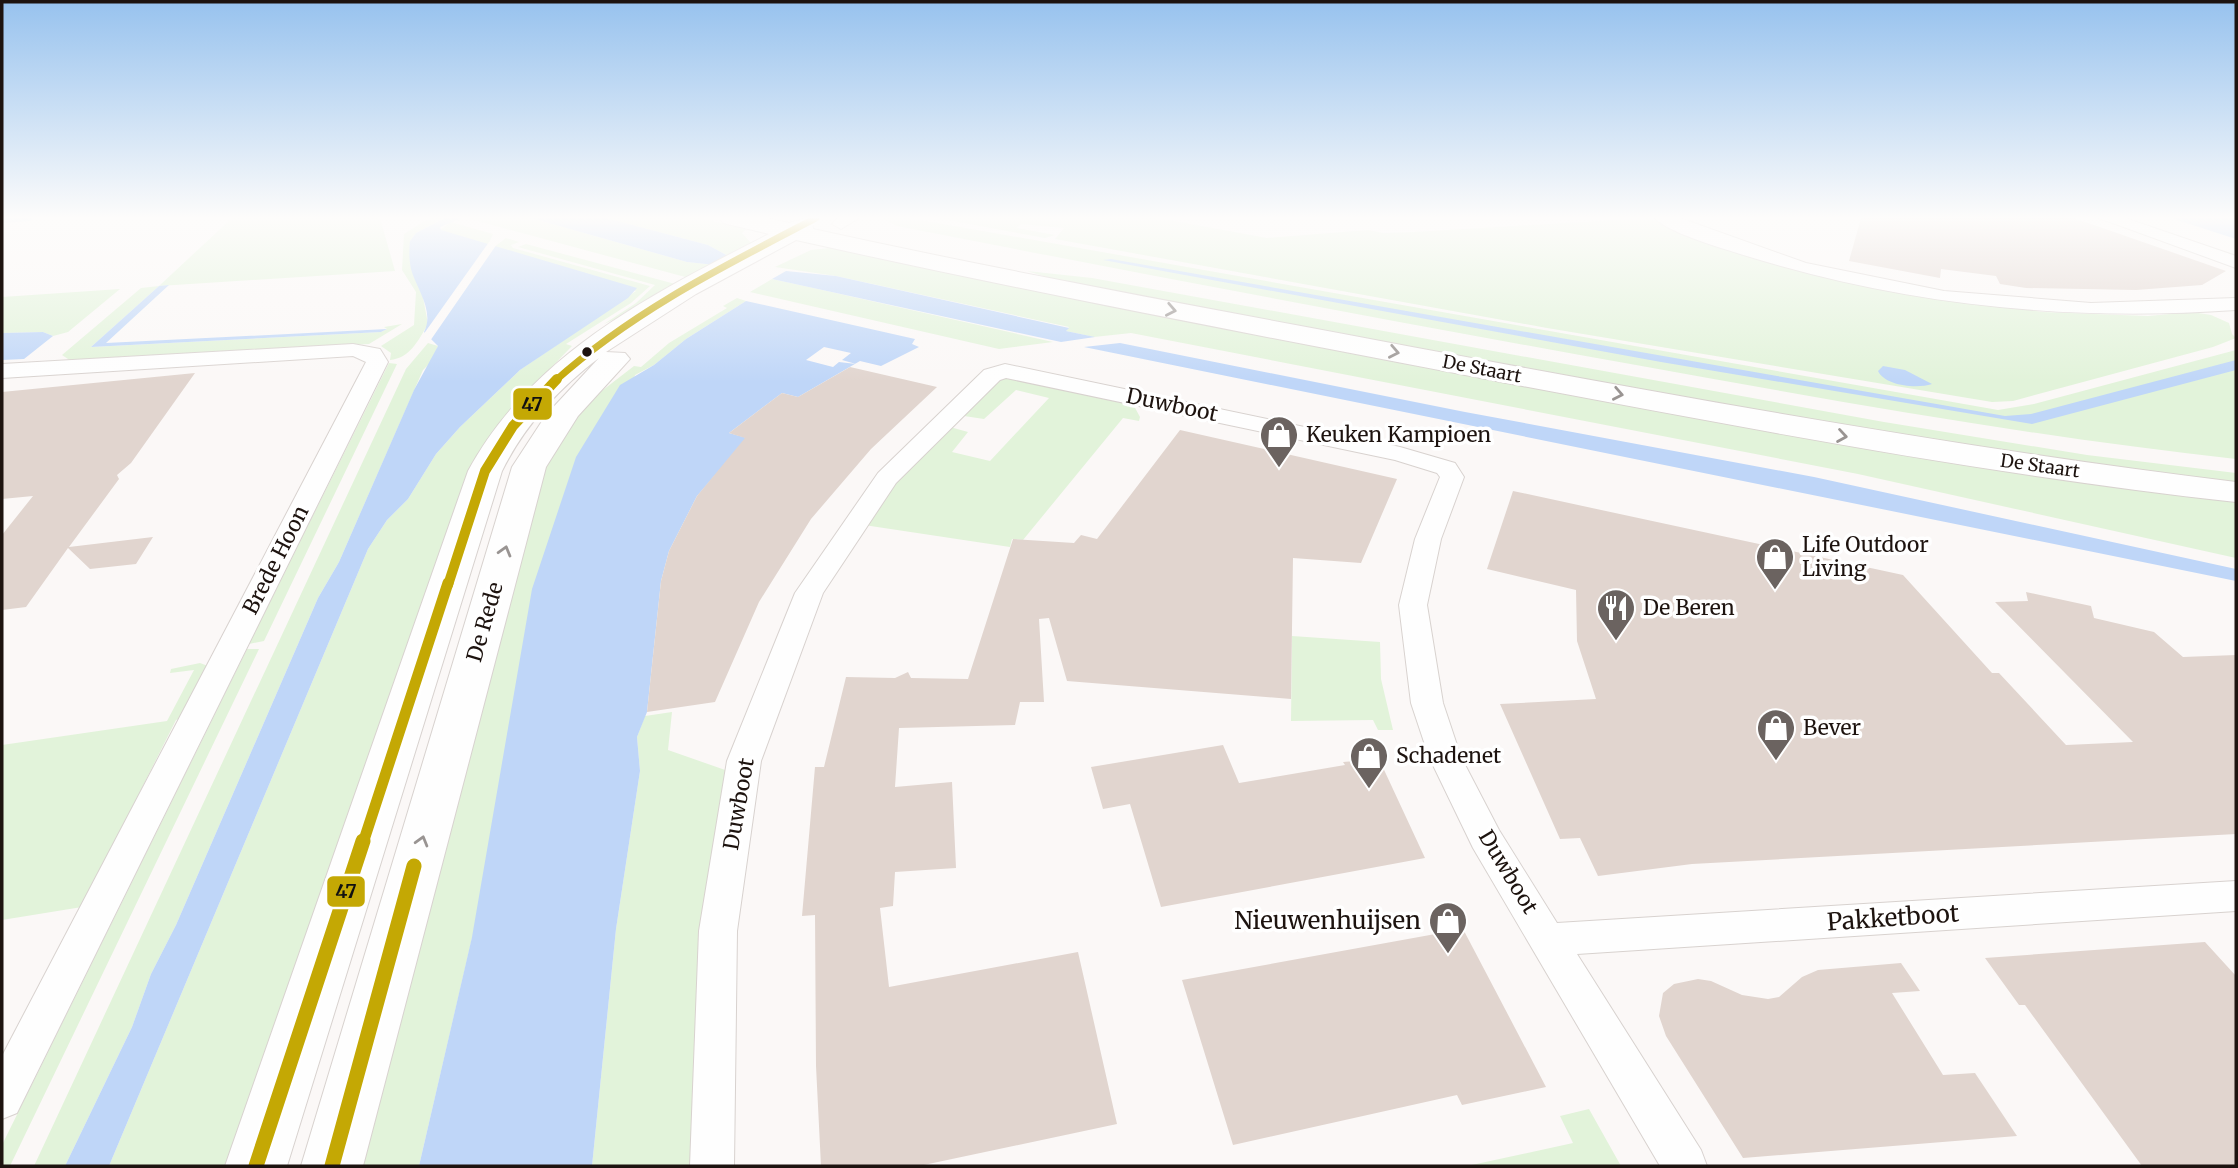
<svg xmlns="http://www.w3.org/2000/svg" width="2238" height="1168" viewBox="0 0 2238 1168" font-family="Merriweather,serif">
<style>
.green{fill:#e2f3da}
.water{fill:#bfd6f8}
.pier{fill:#fbf8f7}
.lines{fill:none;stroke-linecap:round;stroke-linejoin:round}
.stream{stroke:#bfd6f8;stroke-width:6}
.building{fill:#e1d5cf}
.minor-casing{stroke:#d8d2cf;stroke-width:2}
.secondary-casing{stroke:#d8d2cf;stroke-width:2}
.minor{fill:#fefefe;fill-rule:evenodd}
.secondary{fill:#fefefe;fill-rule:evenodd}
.bus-1-far3-casing{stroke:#fff;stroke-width:10}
.bus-1-far2-casing{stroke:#fff;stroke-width:14}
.bus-1-far1-casing{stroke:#fff;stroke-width:17}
.bus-1-casing{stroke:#fff;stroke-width:20}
.bus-1-far3{stroke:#c4a804;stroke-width:7}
.bus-1-far2{stroke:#c4a804;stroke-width:10}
.bus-1-far1{stroke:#c4a804;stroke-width:11}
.bus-1{stroke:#c4a804;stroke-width:15}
.oneway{stroke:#999492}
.bus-dot{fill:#1d130f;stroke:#fff;stroke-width:2.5}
.labels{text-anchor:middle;stroke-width:7;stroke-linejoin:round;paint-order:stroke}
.far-street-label{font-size:18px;fill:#1d130f;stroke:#fff}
.street-label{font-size:21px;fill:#1d130f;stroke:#fff}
.poi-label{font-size:21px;fill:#1d130f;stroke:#fff;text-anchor:start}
.near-street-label{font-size:24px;fill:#1d130f;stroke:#fff}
.near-poi-label{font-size:24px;fill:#1d130f;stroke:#fff;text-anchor:end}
.line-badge{stroke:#fff;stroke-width:2.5}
.pale-badge-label{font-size:19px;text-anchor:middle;font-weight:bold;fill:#111}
</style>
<rect width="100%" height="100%" fill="#fbf8f7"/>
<path class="green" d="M232 218H380L395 271 159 286 91 347 381 332 387 329 384 327 402 324 369 344 71 361 62 355 141 288 159 286Z
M429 218H444L416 233 410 241 412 270 422 292 428 324C418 341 410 358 390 360L391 353 381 346 414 325 416 292 402 270 404 234Z
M466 218H531L687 262 715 265 689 278Z
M606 218H700L746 229 742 233 751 243 730 257 708 245Z
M881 218H909L1998 410 2034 404 2236 350V459C2035 437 1835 401 1636 365 1389 321 1143 274 897 226Z
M937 218H1158L1267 238 1368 230 1383 233 1414 232 1648 218 1761 260 1896 292 2043 312 2148 316 2192 312 2211 315 2229 323 2232 334 2236 338 2213 347 2013 401 1992 402 1547 328 1055 239 1064 228 1021 224 1017 228 1055 235 1045 238Z
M451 222 493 234 488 245 440 230Z
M506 238 519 242 511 245 513 248 650 286 631 303 566 344 572 346 521 399 252 1114 224 1166H109L368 549 387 520 408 499 436 454 460 427 520 370 636 291 494 247Z
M526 244 679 285 665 296 604 324 636 303 655 285 518 247Z
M839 247 2066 477 2236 500V558L1858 474 1131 333 1094 337 1066 331 1069 327 836 276 775 267 811 250Z
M1027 271 1092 278 1884 422 2087 455 2236 473V486L2165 478 1763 414 1056 280Z
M772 279 809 287 1053 342 999 349 750 292Z
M120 289 68 332 53 336 43 332 2 333V297Z
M737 298 746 301 686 339 654 365 635 375 472 938 419 1166H361L544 466 581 407 634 366 641 367 669 343 727 308 723 306Z
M428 343 438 346 432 361 423 370 339 562 318 598 176 925 151 974 132 1027 65 1166H34L406 369Z
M389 363 397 364 264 641 249 644Z
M1003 377 1133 404 1140 417 1139 421 1123 418 1023 540 1012 539 1010 547 864 525 898 479 950 427 968 432 952 452 990 461 1049 398 1016 390 984 419 964 416 965 410Z
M1292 636 1380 642 1381 679 1393 730H1378L1373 720 1291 721Z
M247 649H259L10 1166H2V1145Z
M200 663 208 666 181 718 176 720 82 907 2 920V745L167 721 194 670 170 673 171 669Z
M672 712 668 750 728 771 707 916 695 1166H592L616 929 640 771 637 737 645 716Z
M1589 1109 1621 1166H1467L1573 1143 1560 1116Z"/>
<path class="water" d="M445 218H462L440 227 441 230 637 288 628 298 520 370 460 427 436 454 408 499 387 520 368 549 109 1166H65L132 1027 151 974 176 925 318 598 339 562 414 390 438 346 424 332C435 311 416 288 411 269 409 259 409 250 410 241L416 233Z
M531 218H606L708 245 730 257 715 265 687 262Z
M2171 218H2236V239L2180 221Z
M1111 259 2005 416 2031 414 2236 360V370L2032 424 1661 362 1103 260Z
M786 271 836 276 1069 328 1066 331 1095 337 1061 342 772 279Z
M169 285 106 343 387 329 381 332 91 347 159 286Z
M746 301 915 339 912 344 919 347 881 366 860 361 798 397 782 393 729 433 747 438 697 496 669 551 661 581 647 712 637 737 640 771 616 929 592 1166H419L472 937 532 589 576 457 620 385 654 365 686 339Z
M43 332 53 336 24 359 2 360V333Z
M1120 343 1465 412 1814 477 2236 569V581L1084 347Z
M1883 366 1905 370 1932 384C1917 389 1885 386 1878 371Z"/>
<path class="pier" d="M489 242 497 244 430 341 423 335Z
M824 347 851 353 842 360 856 364 839 362 833 367 806 360Z"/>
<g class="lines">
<path class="stream" d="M2 220 29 218"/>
</g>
<path class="building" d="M1861 218H2074L2226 271 2202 285 2136 290 2026 288 2000 284 1996 276 1941 269 1940 278 1849 261Z
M850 367 937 387 871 449 811 519 759 602 715 702 647 712 661 581 669 551 697 496 745 438 729 433 782 393 798 397Z
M195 373 131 463 117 475 119 479 69 547 153 537 136 564 90 569 68 548 26 607 2 610V535L33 496 2 499V392Z
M1180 430 1397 479 1361 563 1293 558 1291 699 1067 681 1049 618 1039 619 1044 702H1020L1015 725 899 728 895 787 952 782 956 868 895 872 893 906 880 908 889 987 1078 952 1117 1124 919 1166H821L816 1066 815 915 802 916 815 767H824L846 677 895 678 908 672 911 678 968 679 1013 539 1074 543 1081 535 1097 539Z
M1513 491 1903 575 1992 673H1999L2066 745 2133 742 1995 602 2028 601 2026 592 2091 606 2094 618 2154 632 2183 657 2236 655V834L1692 864 1598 876 1580 838 1560 839 1500 704 1596 699 1577 641 1576 590 1487 569Z
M1223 745 1239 783 1345 765 1343 762 1379 759 1425 858 1161 907 1130 804 1103 809 1091 767Z
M1463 929 1546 1087 1462 1105 1457 1095 1233 1145 1182 980Z
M2205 942 2236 976V1166H2142L2025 1005H2019L1985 958Z
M1901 963 1920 991 1892 993 1943 1075 1975 1073 2017 1136 1743 1158 1666 1036 1659 1016 1663 993 1674 984 1698 979 1711 981 1742 995 1768 999 1779 997 1802 977 1818 970Z"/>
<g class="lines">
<defs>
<path id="minor" d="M838 218H859L841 229 832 224Z
M1655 218H1680L1806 263 1944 291 2091 303 2236 298V310C2065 322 1901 305 1737 253 1718 247 1667 232 1655 218Z
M2099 218H2125L2236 256V268Z
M353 344 380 349 388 362 17 1113 2 1119V1056L366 362 353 356 2 378V364Z
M1005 364 1400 447 1455 463 1464 477 1441 539 1427 605 1443 703 1461 757 1499 830 1557 923 2236 881V911L1577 954 1701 1150 1707 1166H1660L1473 848 1429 757 1411 703 1399 605 1415 539 1440 477 1437 473 1395 460 1006 378 1000 380 896 483 823 593 761 761 737 931 734 1166H690L699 931 727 761 795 593 878 473 984 370Z"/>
<path id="secondary" d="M720 218H766L789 223 803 219 812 221 813 229C1012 273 1212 309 1412 347 1686 398 1959 448 2236 482V502C1988 475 1741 427 1496 381 1262 336 1028 292 796 240L696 294 606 352 625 353 630 359 578 416 546 467 363 1166H301L512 467 546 415 599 358C558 389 525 425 502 471L287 1166H225L468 471C532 353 654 293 769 234L723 223Z"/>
</defs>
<use href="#minor" class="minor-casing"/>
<use href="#secondary" class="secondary-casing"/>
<use href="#minor" class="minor"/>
<use href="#secondary" class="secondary"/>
<defs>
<path id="bus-1-far3" d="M555 381C633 311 724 266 816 218"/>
<path id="bus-1-far2" d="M448 585 485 471 513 426 557 379"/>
<path id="bus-1-far1" d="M363 843 448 583"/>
<path id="bus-1" d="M256 1166 363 841
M332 1166 414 866"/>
</defs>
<use href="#bus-1-far3" class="bus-1-far3-casing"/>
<use href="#bus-1-far2" class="bus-1-far2-casing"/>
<use href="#bus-1-far1" class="bus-1-far1-casing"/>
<use href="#bus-1" class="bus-1-casing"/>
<use href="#bus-1-far3" class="bus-1-far3"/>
<use href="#bus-1-far2" class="bus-1-far2"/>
<use href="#bus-1-far1" class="bus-1-far1"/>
<use href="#bus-1" class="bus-1"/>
</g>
<defs><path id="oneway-chevron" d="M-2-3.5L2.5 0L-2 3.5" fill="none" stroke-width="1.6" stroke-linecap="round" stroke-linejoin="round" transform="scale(1.75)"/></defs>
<g class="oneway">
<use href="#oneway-chevron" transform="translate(1171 310) rotate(11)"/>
<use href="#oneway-chevron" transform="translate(1394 352) rotate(11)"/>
<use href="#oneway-chevron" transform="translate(1618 394) rotate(11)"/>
<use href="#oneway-chevron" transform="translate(1842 436) rotate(9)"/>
<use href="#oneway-chevron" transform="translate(505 551) rotate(-74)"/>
<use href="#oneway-chevron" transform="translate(422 841) rotate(-74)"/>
</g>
<linearGradient id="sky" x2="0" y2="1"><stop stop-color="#97c2ee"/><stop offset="0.57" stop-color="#fdfcfb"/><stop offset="1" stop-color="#fdfcfb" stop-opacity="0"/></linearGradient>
<rect width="2238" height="382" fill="url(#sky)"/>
<defs>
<symbol id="shop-pin" viewBox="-11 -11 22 30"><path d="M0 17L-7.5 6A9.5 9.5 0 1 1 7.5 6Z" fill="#6b6360" stroke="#fff"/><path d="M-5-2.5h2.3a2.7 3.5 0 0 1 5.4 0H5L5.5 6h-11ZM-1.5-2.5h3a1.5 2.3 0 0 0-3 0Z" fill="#fff"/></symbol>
<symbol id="restaurant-pin" viewBox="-11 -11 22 30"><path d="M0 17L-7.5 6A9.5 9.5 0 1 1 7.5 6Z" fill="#6b6360" stroke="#fff"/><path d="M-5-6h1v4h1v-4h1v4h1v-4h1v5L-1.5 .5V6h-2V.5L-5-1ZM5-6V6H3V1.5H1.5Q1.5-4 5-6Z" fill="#fff"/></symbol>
</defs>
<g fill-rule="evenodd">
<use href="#shop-pin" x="1257" y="413" width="44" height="60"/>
<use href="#shop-pin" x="1753" y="535" width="44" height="60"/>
<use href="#restaurant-pin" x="1594" y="586" width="44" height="60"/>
<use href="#shop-pin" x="1754" y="706" width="44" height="60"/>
<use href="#shop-pin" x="1347" y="734" width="44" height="60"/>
<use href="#shop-pin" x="1426" y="899" width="44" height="60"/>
</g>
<circle class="bus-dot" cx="587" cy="352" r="6"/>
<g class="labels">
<g class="far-street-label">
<text transform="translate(1482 369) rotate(11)" y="6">De Staart</text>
<text transform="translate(2040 466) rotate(8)" y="6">De Staart</text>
</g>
<g class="street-label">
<text transform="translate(1172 405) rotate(12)" y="7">Duwboot</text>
<text transform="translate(276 560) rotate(-63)" y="7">Brede Hoon</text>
<text transform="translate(485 622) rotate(-74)" y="7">De Rede</text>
<text transform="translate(739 804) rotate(-80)" y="7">Duwboot</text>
<text transform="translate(1508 872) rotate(59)" y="7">Duwboot</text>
</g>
<g class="poi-label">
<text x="1306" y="442">Keuken Kampioen</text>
<text x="1802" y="552">Life Outdoor<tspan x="1802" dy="24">Living</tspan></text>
<text x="1643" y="615">De Beren</text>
<text x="1803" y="735">Bever</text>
<text x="1396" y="763">Schadenet</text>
</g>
<g class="near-street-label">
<text transform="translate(1893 918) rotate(-4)" y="8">Pakketboot</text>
</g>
<g class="near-poi-label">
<text x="1421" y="929">Nieuwenhuijsen</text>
</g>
</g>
<g class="line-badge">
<rect x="512" y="387" width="41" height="34" rx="7" fill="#c4a804"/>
<rect x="326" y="875" width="40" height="33" rx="7" fill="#c4a804"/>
</g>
<g class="pale-badge-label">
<text x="532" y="411">47</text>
<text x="346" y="898">47</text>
</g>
<rect width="2238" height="1168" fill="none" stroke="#1d130f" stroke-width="7"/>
</svg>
